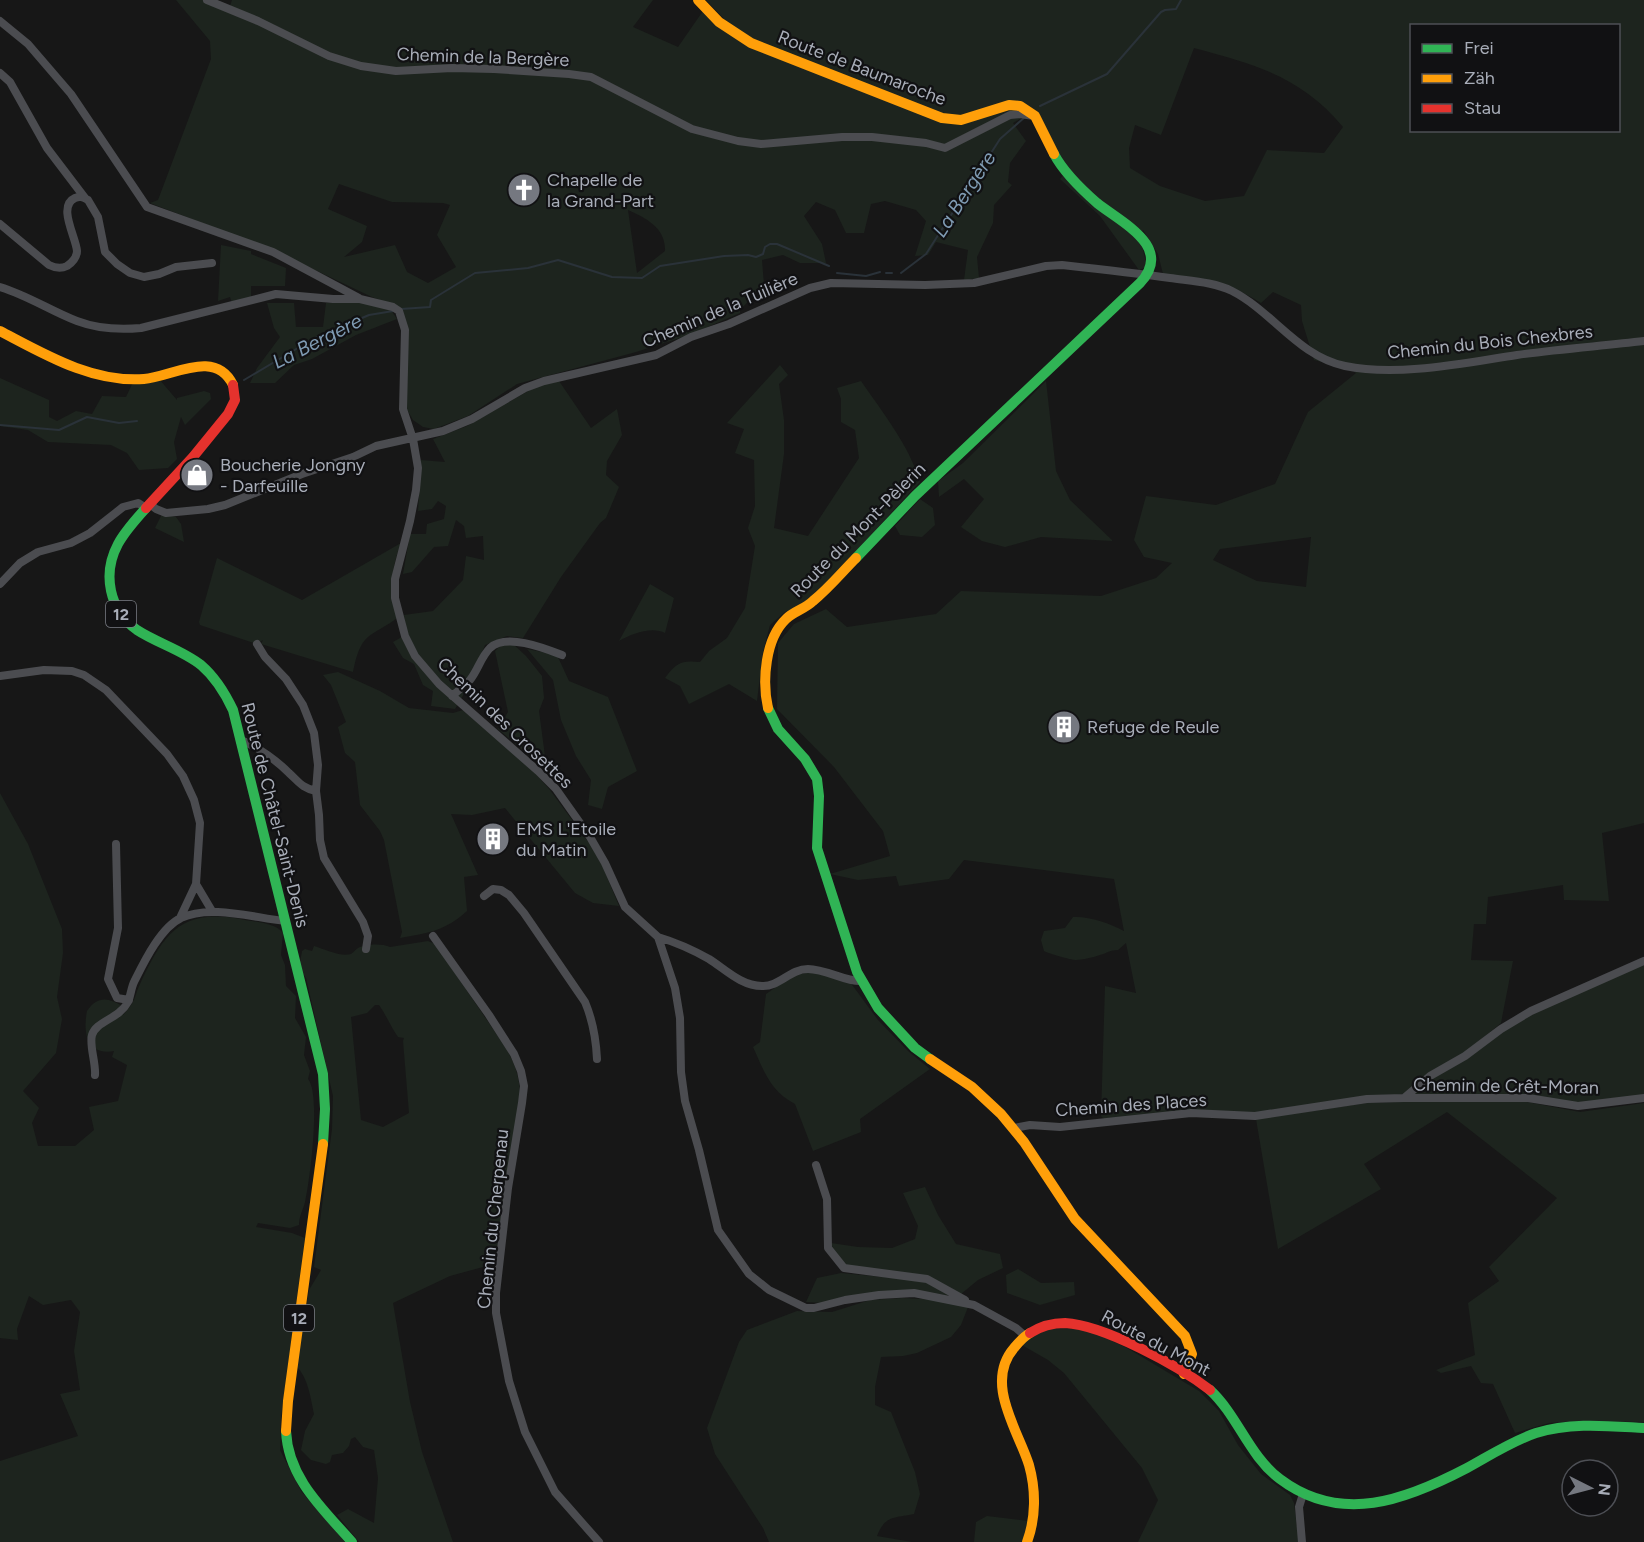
<svg xmlns="http://www.w3.org/2000/svg" width="1644" height="1542" viewBox="0 0 1644 1542" font-family="Figtree,sans-serif">
<style>
.green{fill:#1d241e;fill-rule:evenodd}
.lines{fill:none;stroke-linecap:round;stroke-linejoin:round}
.stream{stroke:#2a3239;stroke-width:2}
.street{stroke:#4b4c50;stroke-width:8}
.fast{stroke:#30b455;stroke-width:10}
.slow{stroke:#ff9f0a;stroke-width:10}
.jam{stroke:#e5322d;stroke-width:10}
.labels{text-anchor:middle;stroke-width:4.5;stroke-linejoin:round;paint-order:stroke}
.shield{fill:#111113;stroke:#7b7e86;stroke-width:1.5}
.shield-label{font-size:16px;font-weight:bold;fill:#a8adb8}
.street-label{font-size:18px;fill:#a8adb8;stroke:#111113}
.poi-label{font-size:18px;fill:#a8adb8;stroke:#111113;text-anchor:start}
.water-label{font-size:20px;font-style:italic;fill:#7f9bb3;stroke:#111113}
</style>
<rect width="100%" height="100%" fill="#171717"/>
<path class="green" d="M176 0H214L230 6 232 0H653L633 27 678 47 703 11 725 20 706 0H1644V823L1602 833 1609 901 1564 900 1563 885 1488 897 1486 924H1474L1471 960 1513 961 1501 1023 1465 1053 1403 1094 1254 1114 1104 1119 1101 1116 1105 986 1136 993 1126 943 1118 950C1110 950 1107 953 1100 955 1094 957 1082 960 1076 960 1071 960 1047 953 1044 951L1041 940 1044 931 1065 928 1073 917C1089 916 1109 923 1124 931L1114 879 964 860 949 879 899 886 896 876 858 880 830 874 890 856 883 831 834 767 777 709 778 643 794 624 826 609 847 627 936 614 961 591 1101 596 1156 578 1172 563 1144 557 1134 540 1146 496 1216 505 1275 484 1308 412 1356 373 1352 370 1314 360 1302 321 1301 305 1273 292 1261 303C1231 283 1198 278 1163 274L1158 254 1143 230 1140 237 1147 267 1139 270 1100 216 1060 179 1069 168 1059 156 1033 111 1013 123 1026 141 1010 163 1008 182 1012 185 994 205 993 223 977 257 979 278 964 280 968 250 936 242 928 255 915 256 926 221 916 210 885 201 871 204 864 233H846L835 210 816 202 804 216 822 244 826 263H800L783 255 762 260 764 285 740 310V313L689 335 636 352 517 384 468 416 434 429 423 427 413 420 406 408 408 356 395 305 372 297 275 251 150 203 158 200 211 59 210 41ZM1412 26H1618V130H1412ZM1194 48C1254 64 1302 77 1343 127L1324 153 1267 150 1244 196 1205 201 1160 186 1130 168 1129 148 1135 125 1161 135ZM339 184 392 202 443 203 450 205 437 235 456 267 428 283 407 272 395 245 344 257 362 242 367 226 328 209ZM628 210C646 218 666 228 665 251L637 273ZM1311 537 1306 587 1257 581 1213 560 1220 549Z
M221 245 251 251V254L286 268 285 286H251V298L232 303 230 297 218 301Z
M359 302 391 310 397 319 356 335 312 359 294 365 275 383H250L257 368 280 337 274 328 267 303H294L296 327H323L326 303Z
M780 365 788 375 779 384 784 420V454L774 528 808 536 859 458 855 430 841 422V399L837 388 861 381C883 413 909 445 920 482L816 594 803 605 785 612 770 625 763 652 757 701 729 684 689 704 680 686 665 678C676 663 681 660 700 662L709 651 727 638 745 608 755 546 748 528 755 506 754 460 735 453 744 429 727 423Z
M0 378 49 400V417L57 421 76 411 92 414 102 396 126 397 134 380 159 379 177 400V398L204 391 210 393 211 399 185 425 181 417 174 442 177 459 168 468 139 470 127 453 111 445 48 442 28 430 0 426Z
M559 381 591 428 617 409 622 435 607 461 606 475 619 487 606 518 600 523 561 577 523 638 507 636 485 645 468 687 455 709 431 706 433 691 423 685 414 664 403 658 393 642 407 634 404 615 433 611 463 580 466 556 484 560 483 536 466 538 464 526 456 520 448 546 434 547 412 572 403 574 410 534H426L427 524 444 519 446 506 438 501 432 509 418 511 421 460 445 462 433 439 467 426 537 386Z
M1046 381 1056 471 1070 500 1113 541 1041 537 1005 547 982 541 961 527 984 499 964 479 939 497 938 481 963 463Z
M920 499 933 508 935 525 922 537 900 535 895 526Z
M162 514 176 517 181 524 184 542 155 528Z
M401 543C391 569 389 591 397 618 388 626 373 631 365 640 358 648 355 662 353 672L261 644 263 640 257 644 200 625 199 622 217 558 302 600Z
M650 584 674 598 665 633C652 626 631 634 619 641Z
M512 643 526 656 542 676 544 698 539 711 547 771 498 729 508 712 495 651 502 644Z
M527 649 557 655 569 681 608 697 637 771 608 787 602 809 588 805 591 780 576 756 561 720 553 680Z
M338 672 380 691 409 708 453 713 463 710 532 770 550 790 592 847 602 865 619 906 593 903 575 893 505 808 472 815 451 814 478 875 464 877 467 911C445 931 428 933 400 938L402 932 384 840 380 831 360 805 355 762 345 753 338 727 346 722 331 685 323 675Z
M0 793 28 844 62 929 63 953 57 997 62 1019 56 1053 23 1091 39 1108 32 1123 38 1146H75L94 1130 89 1107 118 1101 127 1065 112 1057 114 1051C86 1056 83 1032 87 1011 97 996 108 997 122 1006L123 1015C136 1001 133 1000 140 984 163 935 180 908 240 919 253 922 274 922 283 933L281 955 285 965 286 986 296 996 295 1018 306 1037 304 1055 310 1071 308 1079C321 1094 310 1180 305 1202 303 1210 299 1216 299 1225L290 1228 258 1223 256 1227 292 1233 305 1238 281 1417 280 1450 301 1491 345 1542H0V1441V1461L78 1436 60 1394 80 1390 74 1351 80 1312 71 1300 43 1305 29 1296 17 1329 18 1340 0 1338Z
M428 941 435 944 506 1048C515 1064 520 1077 520 1096L494 1264 450 1276 393 1303 410 1402 422 1452 453 1542H359L337 1515 348 1509 374 1523 378 1478 374 1450 363 1447 355 1437 351 1439 349 1446 343 1453 332 1455 330 1462 326 1464 311 1460 301 1450 305 1431 314 1414C311 1399 308 1377 296 1366L309 1290 321 1270 314 1267 332 1129 333 1096 306 978 299 968 302 951 305 949 312 951 314 946C324 949 340 957 351 954 354 952 355 950 358 948 365 944 382 943 390 947ZM375 1005H379C386 1015 391 1027 398 1037L404 1038 403 1041 409 1113 383 1127 361 1120 351 1017 367 1013Z
M1644 963V1096L1575 1103 1412 1095C1479 1034 1563 999 1644 963Z
M820 972 850 982 878 1020 908 1051 930 1069 860 1119 861 1132 813 1151 795 1104C770 1091 764 1071 753 1047L760 1042 766 994C789 978 792 973 820 972Z
M1427 1101 1527 1102 1580 1112 1644 1103V1422L1579 1421 1549 1423 1515 1433 1493 1384 1481 1383 1471 1366 1441 1373 1436 1370 1475 1355 1468 1303 1499 1281 1489 1267 1557 1198 1447 1112 1364 1164 1381 1189 1278 1249 1256 1119 1367 1103Z
M925 1187 938 1215 956 1244 1000 1254 1003 1268 978 1280 961 1294 929 1277 846 1266 830 1248 831 1243 858 1247 892 1248 915 1239 918 1226 903 1193Z
M1018 1269 1041 1283 1074 1282 1075 1295 1040 1305 1007 1293 1006 1275Z
M841 1273 926 1281 953 1298 916 1292 824 1303 806 1302 817 1278Z
M903 1298 943 1300 968 1307 961 1325 951 1337 917 1353 903 1356 881 1357 875 1387V1405L891 1412 915 1472 920 1494 914 1514C895 1518 885 1515 877 1536L912 1542H769L763 1528 715 1454 707 1428 739 1342 747 1330 797 1311 832 1312 870 1300Z
M1047 1328 1088 1329 1127 1348 1199 1391 1219 1411 1238 1445 1261 1474 1290 1495 1294 1503 1299 1542H1138L1158 1500 1142 1468 1064 1373 1048 1360 1020 1344Z
M987 1516 1029 1521 1024 1542H974L976 1522Z"/>
<g class="lines">
<path class="stream" d="M1040 106 1107 74 1161 12 1165 10 1176 9 1181 0
M837 273 866 276 880 272
M886 273H892
M901 273 926 254 1000 139 1025 117
M401 309 430 307 431 300 475 273 528 268 558 260 612 277 642 278 660 266 724 256 748 255 756 257 763 254 765 247 770 244H777L829 266
M244 380 313 339 369 315 393 311
M0 425 59 430 87 417 119 423 137 421"/>
<path class="street" d="M207 0 258 21 329 56 361 66 396 71 452 68 494 69 569 74 591 77 692 129 738 141 761 144 842 137H872L926 143 945 148 1010 115 1020 114 1034 116
M0 21 28 44 71 94 147 207 273 252 359 298
M0 73 10 82 47 148 85 198
M0 224 49 265C55 268 61 269 67 266 72 263 77 257 77 251 76 237 57 206 75 198 80 196 83 197 88 200L98 217 105 252 117 264 130 273 144 277 159 274 176 267 212 263
M0 287C27 295 51 311 77 321 98 329 119 330 141 328L276 294 333 299H360L393 307 399 311 405 330 403 409 413 439 418 468 416 490 410 521 395 579V598L405 636 415 656 439 684 538 771 556 789 590 837 605 863 625 907 658 937 675 988 680 1018 681 1072 685 1101 699 1150 718 1230 749 1274 769 1290 806 1308H814L845 1300 879 1295 914 1293 974 1305 1016 1328 1024 1335
M150 504 156 509 166 513 208 509 225 505 302 474 353 457 376 446 443 431 472 419 525 388 544 381 656 355 691 337 729 324 810 288 831 283 925 285 974 283 1046 266 1062 265C1098 269 1134 273 1170 278 1190 281 1214 282 1232 291 1273 312 1298 356 1345 366 1398 377 1464 363 1517 355 1559 349 1602 346 1644 341
M0 584 20 563 38 552 71 543 90 533 123 507 138 503 146 508
M257 644 265 657 286 679 303 705 314 733 318 765 316 791 319 815 320 840 324 858 363 922 368 936 366 949
M0 676 44 670 72 671 84 675 106 690 167 754 183 776 194 800 200 823 196 884 212 911
M452 696C458 691 465 685 470 680 478 670 481 657 490 648 506 633 544 648 562 655
M241 740C259 748 275 759 289 773 299 782 302 788 316 791
M116 844 118 928 108 979 117 998 129 1000
M484 896 493 889 501 890 509 895 524 913 585 1002C593 1021 596 1038 597 1059
M180 918 196 884
M433 936 489 1015 514 1054 521 1071 524 1086 522 1103 508 1188 496 1293V1313L509 1381 525 1432 555 1492 599 1542
M658 937C675 942 693 950 709 959 725 969 741 986 762 986 779 987 790 969 808 969 826 969 846 982 861 981
M95 1075C96 1063 89 1045 92 1035 96 1021 119 1019 128 1002 131 995 131 987 135 980 144 962 161 927 181 918 210 904 254 918 285 921
M1404 1098H1528L1578 1106 1644 1098
M1014 1128 1030 1125 1060 1127 1191 1113 1255 1116 1367 1099 1404 1098 1430 1076 1465 1056 1501 1029 1531 1011 1644 961
M816 1165 827 1199 828 1248 844 1268 927 1279 965 1300
M1302 1542 1299 1507 1303 1494"/>
<path class="fast" d="M146 508C136 519 125 531 118 544 102 574 109 610 137 630 157 643 182 650 201 665 215 677 225 693 233 710L323 1074 325 1109 323 1144
M856 558 915 496 1140 283C1174 247 1122 223 1097 203 1081 189 1064 173 1054 154
M768 708 778 729 805 759 817 779 819 796 817 848 857 972 878 1008 915 1048 930 1059
M1210 1390C1238 1416 1249 1456 1280 1479 1341 1525 1406 1500 1467 1468 1489 1456 1512 1441 1536 1433 1571 1422 1608 1426 1644 1428
M286 1431C288 1478 323 1509 352 1542"/>
<path class="slow" d="M698 0 719 22 751 43 942 118 961 120 1009 105 1020 106 1035 116 1054 154
M0 331C44 354 92 383 144 379 172 377 215 348 233 385
M768 708C762 681 765 639 786 619 794 611 805 609 813 601 829 588 842 572 856 558
M930 1059 972 1087 1001 1114 1024 1142 1075 1219 1185 1336 1192 1354 1184 1374
M286 1431 288 1401 323 1144
M1027 1542C1036 1518 1036 1490 1029 1465 1018 1430 984 1383 1014 1348 1019 1342 1023 1337 1030 1333"/>
<path class="jam" d="M146 508 193 457 228 414 235 400 233 385
M1030 1333C1041 1326 1052 1323 1065 1323 1104 1325 1179 1366 1210 1390"/>
</g>
<defs>
<symbol id="church-disc" viewBox="-11 -11 22 22"><circle r="9.5" fill="#757880" stroke="#111113"/><path d="M-1.2-6h2.4v3.5h3.3v2.4h-3.3V6h-2.4V-.1h-3.3v-2.4h3.3Z" fill="#fff"/></symbol>
<symbol id="shop-disc" viewBox="-11 -11 22 22"><circle r="9.5" fill="#757880" stroke="#111113"/><path d="M-5-2.5h2.3a2.7 3.5 0 0 1 5.4 0H5L5.5 6h-11ZM-1.5-2.5h3a1.5 2.3 0 0 0-3 0Z" fill="#fff"/></symbol>
<symbol id="building-disc" viewBox="-11 -11 22 22"><circle r="9.5" fill="#757880" stroke="#111113"/><path d="M-4-6H4V6H1V3H-1V6H-4ZM-2.5-4.3h1.7v1.8h-1.7ZM.8-4.3h1.7v1.8H.8ZM-2.5-1h1.7V.8h-1.7ZM.8-1h1.7V.8H.8Z" fill="#fff"/></symbol>
</defs>
<g fill-rule="evenodd">
<use href="#church-disc" x="505" y="171" width="38" height="38"/>
<use href="#shop-disc" x="178" y="456" width="38" height="38"/>
<use href="#building-disc" x="1045" y="708" width="38" height="38"/>
<use href="#building-disc" x="474" y="820" width="38" height="38"/>
</g>
<g class="labels">
<g class="shield">
<rect x="106" y="601" width="30" height="26" rx="4.5"/>
<rect x="284" y="1305" width="30" height="26" rx="4.5"/>
</g>
<g class="shield-label">
<text x="121" y="620">12</text>
<text x="299" y="1324">12</text>
</g>
<g class="street-label">
<text transform="translate(483 57) rotate(2)" y="6">Chemin de la Bergère</text>
<text transform="translate(862 68) rotate(21)" y="6">Route de Baumaroche</text>
<text transform="translate(720 310) rotate(-23)" y="6">Chemin de la Tuilière</text>
<text transform="translate(1490 342) rotate(-6)" y="6">Chemin du Bois Chexbres</text>
<text transform="translate(858 530) rotate(-45)" y="6">Route du Mont-Pèlerin</text>
<text transform="translate(505 723) rotate(44)" y="6">Chemin des Crosettes</text>
<text transform="translate(275 815) rotate(76)" y="6">Route de Châtel-Saint-Denis</text>
<text transform="translate(1506 1086) rotate(1)" y="6">Chemin de Crêt-Moran</text>
<text transform="translate(1131 1105) rotate(-4)" y="6">Chemin des Places</text>
<text transform="translate(493 1219) rotate(-84)" y="6">Chemin du Cherpenau</text>
<text transform="translate(1156 1343) rotate(28)" y="6">Route du Mont</text>
</g>
<g class="poi-label">
<text x="547" y="186">Chapelle de<tspan x="547" dy="21">la Grand-Part</tspan></text>
<text x="220" y="471">Boucherie Jongny<tspan x="220" dy="21">- Darfeuille</tspan></text>
<text x="1087" y="733">Refuge de Reule</text>
<text x="516" y="835">EMS L'Etoile<tspan x="516" dy="21">du Matin</tspan></text>
</g>
<g class="water-label">
<text transform="translate(964 194) rotate(-57)" y="7">La Bergère</text>
<text transform="translate(317 341) rotate(-27)" y="7">La Bergère</text>
</g>
</g>
<rect x="1410" y="24" width="210" height="108" fill="#111113" stroke="#4d4f55" stroke-width="1.5"/>
<rect x="1422" y="44" width="30" height="9" fill="#30b455" stroke="#4d4f55" stroke-width="1.5"/>
<text x="1464" y="54" font-size="18" fill="#a8adb8">Frei</text>
<rect x="1422" y="74" width="30" height="9" fill="#ff9f0a" stroke="#4d4f55" stroke-width="1.5"/>
<text x="1464" y="84" font-size="18" fill="#a8adb8">Zäh</text>
<rect x="1422" y="104" width="30" height="9" fill="#e5322d" stroke="#4d4f55" stroke-width="1.5"/>
<text x="1464" y="114" font-size="18" fill="#a8adb8">Stau</text>
<g transform="translate(1590 1488) rotate(96)"><circle r="28" fill="#111113" stroke="#4d4f55" stroke-width="1.5"/>
<path d="M0-4.5L10 22L0 15L-10 22Z" fill="#757880"/>
<text y="-9" font-size="16" font-weight="bold" text-anchor="middle" fill="#a8adb8">N</text>
</g>
</svg>
